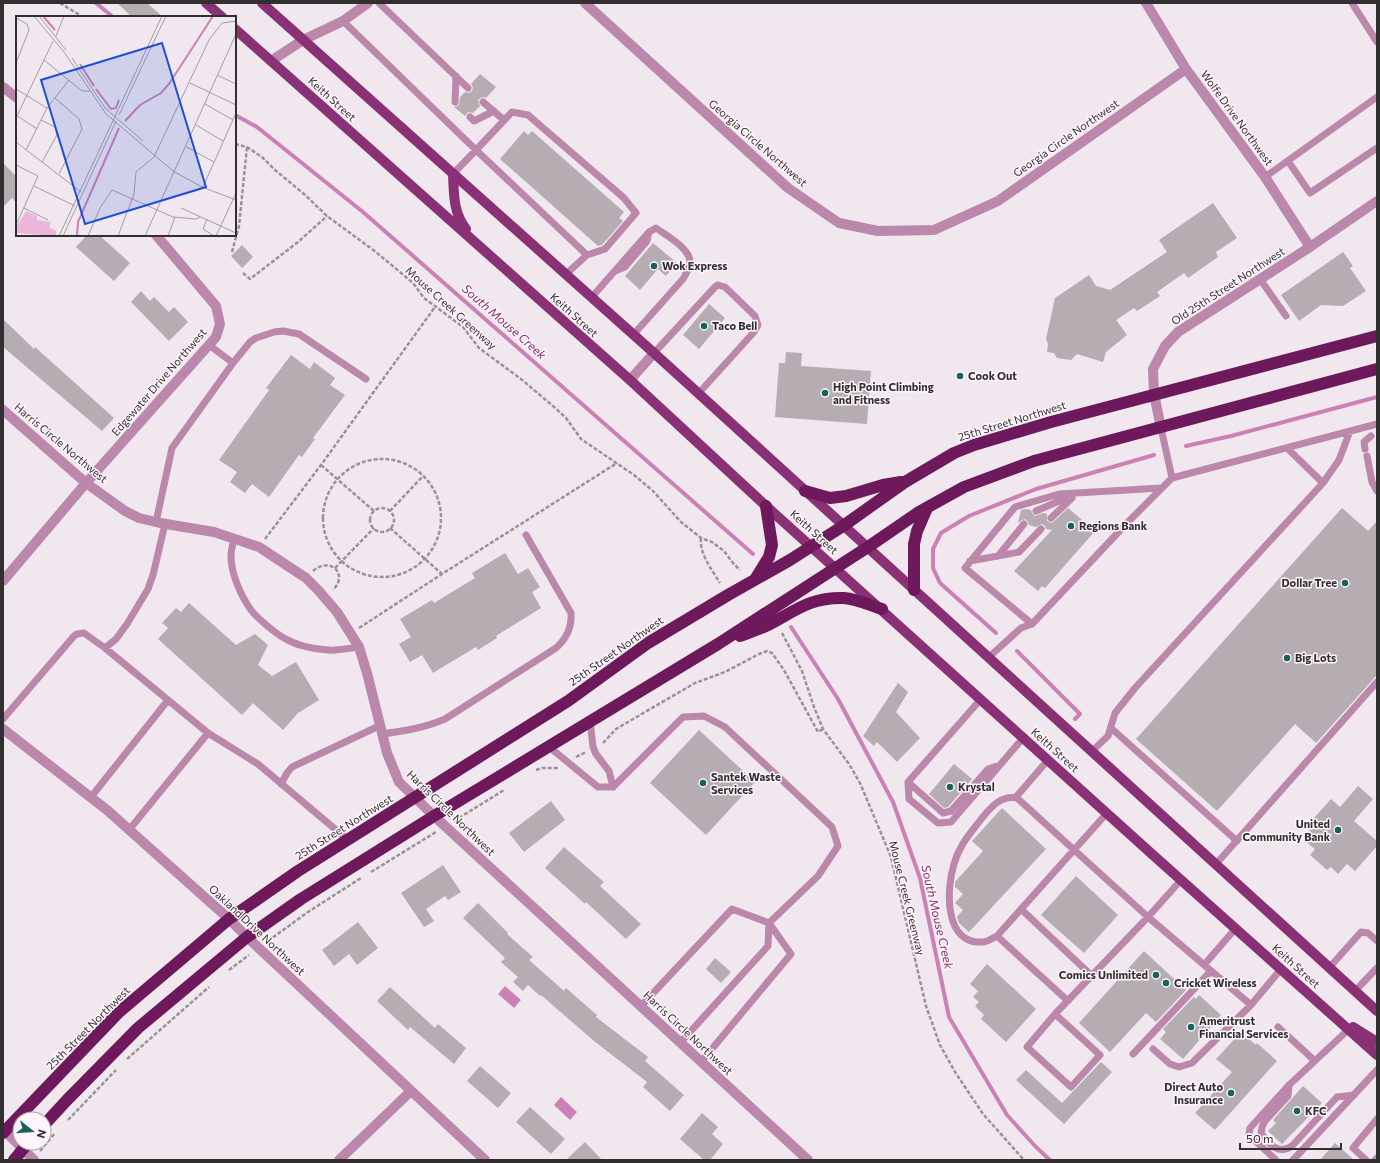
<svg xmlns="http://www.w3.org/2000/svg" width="1380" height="1163" viewBox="0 0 1380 1163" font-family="Commissioner,sans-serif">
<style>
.water{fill:#cc81b6}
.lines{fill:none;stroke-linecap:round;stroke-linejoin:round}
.stream{stroke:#cc81b6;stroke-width:4}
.building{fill:#b6adb3}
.path{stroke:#999397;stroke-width:2.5;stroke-dasharray:4 2;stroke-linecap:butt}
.lane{stroke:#bb88ab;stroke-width:7}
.street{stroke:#bb88ab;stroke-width:10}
.primary{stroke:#8a3075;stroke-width:10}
.highway{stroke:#6d195b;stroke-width:12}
.poi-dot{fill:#16635e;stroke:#fef5fb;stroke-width:1.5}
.labels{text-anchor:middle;stroke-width:3;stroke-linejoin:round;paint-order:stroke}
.street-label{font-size:11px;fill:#322f31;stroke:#fef5fb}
.poi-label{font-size:11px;font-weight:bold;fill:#322f31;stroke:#fef5fb;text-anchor:start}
.water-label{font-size:12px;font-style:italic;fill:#862e71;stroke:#fef5fb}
.inset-river{fill:none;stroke:#cc81b6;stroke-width:2}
.inset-road{fill:none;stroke:#a59da2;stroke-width:1}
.view{fill:#1d4ed8;fill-opacity:0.15;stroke:#1d4ed8;stroke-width:2}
.inset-edge{fill:none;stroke:#322f31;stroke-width:2}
</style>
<rect width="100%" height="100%" fill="#f1e7ee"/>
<path class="water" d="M505 986 521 1000 514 1008 498 994Z
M561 1097 577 1112 570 1120 554 1105Z"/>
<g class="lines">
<path class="stream" d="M96 3 113 17
M235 115 257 127 363 212 753 554
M1186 446 1231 436 1377 397
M791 627 838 699 893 802 920 878 949 1017 1007 1115 1036 1147 1050 1160
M996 633 940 583 933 568V549L941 533 969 516 1036 489 1154 455
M1017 651 1080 714 1075 719"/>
</g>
<path class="building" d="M117 3H147L163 17H132Z
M480 74 496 87 486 98 484 97 480 98 478 101 480 106 473 113 468 112 465 116 454 107 459 105 460 97 465 92 469 93 472 91 473 87 471 84Z
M524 131 528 135 532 131 624 212 619 218 623 221 602 245 598 246 500 159Z
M3 163 17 177V204L12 198 3 207Z
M1213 203 1237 238 1216 252 1218 257 1188 278 1184 273 1157 292 1160 296 1137 311 1134 308 1116 320 1127 335 1106 352 1103 362 1077 354 1071 360 1057 358 1054 353 1047 352 1048 344 1046 339 1055 298 1089 275 1096 286 1110 290 1167 252 1159 240Z
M87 235H99L130 263 114 281 76 247Z
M653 243 677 263 666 276 658 269 640 290 625 276Z
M242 245 253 257 242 268 231 256Z
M1343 252 1353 266 1350 268 1366 291 1343 306 1321 305 1299 321 1281 295Z
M141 291 150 301 154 297 169 312 174 307 188 322 169 341 131 302Z
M709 304 725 318 699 349 683 335Z
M3 319 34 349 35 347 114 418 102 431 3 347Z
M786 352 802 353 801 366 871 371 867 424 775 417 779 363H785Z
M291 355 310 369 314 362 335 378 330 385 345 395 313 438 315 439 302 457 299 455 269 497 252 484 245 493 230 482 237 472 219 460 269 390 266 388Z
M1068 508 1095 531 1045 588 1042 586 1038 591 1014 571 1052 530 1046 529 1045 526 1042 524 1036 527 1029 525 1028 522 1025 519 1022 520 1018 523 1021 510 1026 509 1031 510 1032 513 1035 516 1043 513 1047 514V521L1052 523Z
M1342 508 1368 531 1377 521V675L1316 743 1295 724 1217 811 1136 739Z
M505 553 518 574 528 568 540 587 532 592 541 608 496 636 497 638 478 650 476 647 433 673 422 655 410 662 399 644 411 637 400 619 432 600 434 603 475 578 472 573Z
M189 603 236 645 255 634 268 645 258 665 272 676 296 662 319 700 298 713 283 730 253 703 242 715 158 639 168 628 162 623 176 608 181 612Z
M898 683 908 692 896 712 920 738 897 762 877 742 874 746 863 736Z
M699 730 755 782 706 835 650 783Z
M954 764 972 779 948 807 944 808 929 794Z
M1358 786 1373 799 1354 821 1377 841V846L1355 871 1347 864 1338 874 1331 867 1327 870 1310 855 1315 849 1306 842 1313 834 1306 827 1331 799 1340 807Z
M551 801 565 820 524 852 509 833Z
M1002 808 1046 849 969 932 959 923 957 917 963 910 955 903 963 894 955 887V882L983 851 972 841Z
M564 847 604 882 600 886 641 924 626 939 586 902 585 904 545 868Z
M443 865 461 892 448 900 445 896 426 909 434 921 424 927 401 893Z
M1076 876 1118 915 1084 953 1041 915Z
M478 903 508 933 507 934 533 957 529 960 564 991 566 988 597 1015 596 1017 648 1057 645 1061 684 1095 670 1111 643 1087 647 1082 594 1041 541 995 540 996 528 985 523 991 513 982 518 977 501 962 505 958 463 918Z
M358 922 378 948 357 965 349 954 334 966 322 950Z
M1144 951 1186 990 1156 1022 1146 1013 1110 1052 1079 1023Z
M715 958 731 972 721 983 706 969Z
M987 964 1036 1009 1006 1042 981 1019 984 1015 975 1006 979 1002 973 997 978 991 970 984Z
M390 987 435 1028 438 1024 466 1048 454 1064 410 1027 408 1030 377 1001Z
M1199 995 1221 1015 1183 1059 1160 1039 1166 1032 1163 1029 1194 997 1196 999Z
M1241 1032 1256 1045 1257 1043 1277 1061 1215 1130 1195 1113 1232 1072 1216 1059Z
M1101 1062 1112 1072 1064 1124 1016 1080 1026 1070 1062 1103Z
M480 1066 511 1093 498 1108 467 1081Z
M1303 1086 1322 1103 1282 1144 1268 1131 1276 1123 1273 1120Z
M530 1107 565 1139 551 1154 516 1122Z
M702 1113 718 1127 712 1134 723 1144 710 1160H704L680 1139Z
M585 1142 602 1160H566Z
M1335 1143 1354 1160H1320Z"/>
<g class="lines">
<path class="path" d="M60 3 83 17
M235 144 247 147 262 157 275 170 304 194 327 216 376 252 413 283 424 298 463 327 479 348 521 379 553 406 566 418 581 439 634 475 653 491 681 522 701 538 712 542 724 551 733 563 740 570
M232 252 239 226 247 147
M243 273 250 279 298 242 327 216
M323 518a59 59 0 1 1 118 0a59 59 0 1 1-118 0Z
M321 465 374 511
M370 520a12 12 0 1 1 24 0a12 12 0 1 1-24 0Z
M390 511 423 476
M390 528 442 574
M701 538C699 553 712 570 720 583
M265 539 321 465 435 307
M335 568 374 528
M313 571C330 556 349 574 333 590
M359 628 442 574 617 463
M782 633 802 671 814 707 823 729 849 764 860 783 881 833 891 857 926 1006 940 1045 955 1072 983 1114 1024 1160
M603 743 616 729 695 683 725 672 759 654 767 651 772 653 784 670 818 732 823 729
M576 757 586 752
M536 770 542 768H558
M454 821 504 790
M371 872 436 832
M268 941 308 912 361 878
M229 970 249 955
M127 1059 209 987
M68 1120 116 1070
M40 1151 55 1133"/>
<path class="lane" d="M379 3 468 88
M1352 3 1377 42
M343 21 476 150 453 174
M455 102 456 76
M483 102 504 120
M470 117 474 121 494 111
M1288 161 1310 193 1377 148
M1265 177 1377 97
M615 271 625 267 647 241 649 232
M565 275 587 255 605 249 636 213 624 198 528 115 512 112 476 150 587 255
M1260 279 1286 316
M591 298 649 232 656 228C666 235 689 248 690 261 690 268 686 274 683 279L633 335
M209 345 233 363
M654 353 715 287 718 285 725 287 755 316 758 325 754 332 698 394
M1161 428 1172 478
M1365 449 1364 442 1371 436
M1367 456 1372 482 1377 491
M1323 483 1339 460 1350 431
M1036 511 1073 495
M1051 518 1072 498
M156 522 172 448 233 363 250 342 256 338 274 332 283 331 299 334 366 379
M234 538C233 544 231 550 231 556 231 574 241 596 251 610 257 618 275 633 284 638 297 646 314 649 328 650 338 651 349 648 359 647
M998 556 1024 524
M970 561 1019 552 1041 529
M1032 624 965 568 1015 507 1059 494 1161 488
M105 648 208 733 258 764 348 840
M989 657 1021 628 1032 624 1128 522 1172 478 1377 424
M981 699 908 782 909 799 938 823 951 822 1024 737
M3 719 74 636 77 634 84 633 105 648 116 639 127 624 148 589 153 575 165 524
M1111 728 1237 841
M382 734C404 731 424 728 445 719L556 648C566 639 572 627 571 613L526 535
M548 746 598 787H613L609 771 596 754 593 747 590 721
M1092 751 1108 736 1115 713 1135 688 1323 483 1287 448
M1048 760 1016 797 1148 917 1181 880
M908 782 943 813 951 811 988 769 1000 765
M281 784 287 773 292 767 379 726
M613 787 683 717 704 716 725 727 832 827 838 846 818 876 769 923 768 946 680 1043
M91 797 168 700
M1017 798C1001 795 991 807 982 818 970 834 959 845 954 864 946 890 944 945 983 942 987 942 993 938 997 936L1107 813
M129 830 208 733
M1216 864 1377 682
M1021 909 1091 975
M997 936 1068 1001
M1204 965 1235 929
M1329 968 1361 932 1368 933 1377 941
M1355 991 1377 968
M641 1006 732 909 769 923 791 954 701 1062
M1055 1014 1100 1055 1071 1087 1027 1047 1055 1014 1148 917 1251 1005 1281 969
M1278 1027 1315 1061
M1153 1049 1170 1064 1179 1067 1192 1063 1251 1005
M1133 1054 1211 971
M1289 1085 1288 1096 1265 1121 1262 1127 1261 1133C1269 1145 1279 1155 1292 1146L1337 1097 1354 1095
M1276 1160 1251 1137 1249 1134 1250 1128 1289 1085 1348 1030
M1293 1160 1377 1070
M1366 1160 1353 1148 1377 1119
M1375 1160 1377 1158"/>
<path class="street" d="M585 3 788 188 839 223 878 231 934 230 998 201 1186 69
M1146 3 1186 69 1265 177 1310 247
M271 61 303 40 343 21 368 3
M3 87 17 98
M630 380 654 353
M3 410 86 483 125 511 139 518 160 523 214 532 259 547 306 578 318 590 337 612 359 647 367 673 387 753 399 782 434 816 808 1160
M1161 428 1154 394 1153 369 1165 346 1178 332 1310 247 1377 201
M3 581 86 483 216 337 220 324 216 306 156 235
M3 729 107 810 229 919 247 937 485 1160
M5 1131 34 1160
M339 1160 411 1091"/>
<path class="primary" d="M206 3 222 17
M262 3 654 353 1377 1011
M235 29 630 380 766 506 1153 855 1377 1055
M453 174C454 194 453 212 466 229
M1353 1027 1377 1042"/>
<path class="highway" d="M805 491 830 498 846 496 883 485 901 482
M756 578 769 557 772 545 766 506
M914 590V544L917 531 927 508
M740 636C748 633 757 630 766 626 794 612 809 597 844 598 857 599 870 605 882 609
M44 1125 67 1100 138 1028 247 937 301 899 434 816 718 644 868 547 919 512 964 487 1034 461 1377 369
M3 1133 118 1013 229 919 298 871 568 701 648 643 728 595 790 560 843 526 905 482 954 453 974 445 1051 422 1377 336
M14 1160 28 1143"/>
</g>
<g class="poi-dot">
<circle cx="654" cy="266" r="4"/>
<circle cx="704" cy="326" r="4"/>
<circle cx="960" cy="376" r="4"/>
<circle cx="825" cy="393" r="4"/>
<circle cx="1071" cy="526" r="4"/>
<circle cx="1345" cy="583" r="4"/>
<circle cx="1287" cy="658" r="4"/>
<circle cx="703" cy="783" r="4"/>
<circle cx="950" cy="787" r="4"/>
<circle cx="1338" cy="830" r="4"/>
<circle cx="1156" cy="975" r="4"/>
<circle cx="1166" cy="983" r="4"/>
<circle cx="1191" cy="1027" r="4"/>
<circle cx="1231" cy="1093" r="4"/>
<circle cx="1297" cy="1111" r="4"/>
</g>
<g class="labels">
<g class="street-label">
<text transform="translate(332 99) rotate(42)" y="4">Keith Street</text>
<text transform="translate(1237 118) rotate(54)" y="4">Wolfe Drive Northwest</text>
<text transform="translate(1066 138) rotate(-35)" y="4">Georgia Circle Northwest</text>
<text transform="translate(758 143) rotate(41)" y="4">Georgia Circle Northwest</text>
<text transform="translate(1228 286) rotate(-33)" y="4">Old 25th Street Northwest</text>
<text transform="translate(451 308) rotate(42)" y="4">Mouse Creek Greenway</text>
<text transform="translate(574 315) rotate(42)" y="4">Keith Street</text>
<text transform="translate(159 382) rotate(-49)" y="4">Edgewater Drive Northwest</text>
<text transform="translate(1012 421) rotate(-17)" y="4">25th Street Northwest</text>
<text transform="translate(61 443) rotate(40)" y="4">Harris Circle Northwest</text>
<text transform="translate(814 532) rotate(42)" y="4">Keith Street</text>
<text transform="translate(616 651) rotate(-35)" y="4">25th Street Northwest</text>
<text transform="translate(1055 750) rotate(42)" y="4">Keith Street</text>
<text transform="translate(451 813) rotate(44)" y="4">Harris Circle Northwest</text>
<text transform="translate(344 827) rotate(-32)" y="4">25th Street Northwest</text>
<text transform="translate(907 898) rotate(76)" y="4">Mouse Creek Greenway</text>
<text transform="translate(257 930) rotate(43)" y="4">Oakland Drive Northwest</text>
<text transform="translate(1296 966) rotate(42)" y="4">Keith Street</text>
<text transform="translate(88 1028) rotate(-45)" y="4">25th Street Northwest</text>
<text transform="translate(688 1033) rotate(43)" y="4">Harris Circle Northwest</text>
</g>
<g class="poi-label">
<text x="662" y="270">Wok Express</text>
<text x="712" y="330">Taco Bell</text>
<text x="968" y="380">Cook Out</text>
<text x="833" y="391">High Point Climbing<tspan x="833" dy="13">and Fitness</tspan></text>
<text x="1079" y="530">Regions Bank</text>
<text x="1337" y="587" text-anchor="end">Dollar Tree</text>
<text x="1295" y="662">Big Lots</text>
<text x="711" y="781">Santek Waste<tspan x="711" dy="13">Services</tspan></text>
<text x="958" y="791">Krystal</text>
<text x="1330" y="828" text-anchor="end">United<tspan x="1330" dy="13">Community Bank</tspan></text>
<text x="1148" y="979" text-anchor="end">Comics Unlimited</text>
<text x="1174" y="987">Cricket Wireless</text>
<text x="1199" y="1025">Ameritrust<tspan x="1199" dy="13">Financial Services</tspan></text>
<text x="1223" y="1091" text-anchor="end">Direct Auto<tspan x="1223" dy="13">Insurance</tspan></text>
<text x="1305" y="1115">KFC</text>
</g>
<g class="water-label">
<text transform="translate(504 322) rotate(41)" y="4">South Mouse Creek</text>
<text transform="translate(937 917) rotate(77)" y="4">South Mouse Creek</text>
</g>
</g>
<g transform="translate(16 16)">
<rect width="220" height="220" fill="#f1e7ee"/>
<path d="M10 195 21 200V204L35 206 33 211 40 215V220L0 217V211Z" fill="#ecb5db"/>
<path class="inset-river" d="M27 0 39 14M64 48 78 70M80 73 95 93 100 92 103 84M109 105 124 89 145 77 153 68 197 0M61 220 62 206 103 112"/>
<path class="inset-road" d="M18 0 48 36 90 98 157 155 186 171 220 184M23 0 50 34M0 2 11 8 13 14 0 47M40 20 48 0M56 42 89 92 127 125M28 44 66 75H74M201 59 220 68M174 67 220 89M0 73 31 92M39 82 63 103 66 113 43 158M189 88 217 104M0 99 21 113M103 99 150 0M0 102 37 25M25 104 39 111 41 119 26 146M180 109 207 125M0 126 65 176M169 130 198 146M10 134 31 92 53 64M0 149 22 160 0 209M18 170 59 190M187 171 220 97M8 192 32 204M165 192 220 217M191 203 187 213 198 220M43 220 146 0M47 220 100 105M72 220 84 192 96 174 157 201 180 203 184 201M102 220 118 178 120 156 138 141 193 24 206 7 220 5M129 220 220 18M152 220 159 201M200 220 220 177"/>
<path class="view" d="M146 27 190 171 69 208 25 64Z"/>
<rect width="220" height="220" class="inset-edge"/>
</g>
<rect width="1380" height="1163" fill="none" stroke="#322f31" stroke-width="8"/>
<g transform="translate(32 1131) rotate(107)"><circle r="19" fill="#fef5fb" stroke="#aca6aa"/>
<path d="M0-3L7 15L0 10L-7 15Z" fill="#16635e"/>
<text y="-6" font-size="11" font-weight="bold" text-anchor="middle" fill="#322f31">N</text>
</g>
<path d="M1240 1143v6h101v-6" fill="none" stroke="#322f31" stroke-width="2"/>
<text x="1246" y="1143" font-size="12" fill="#322f31" stroke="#fef5fb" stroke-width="3" paint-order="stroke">50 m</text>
</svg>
